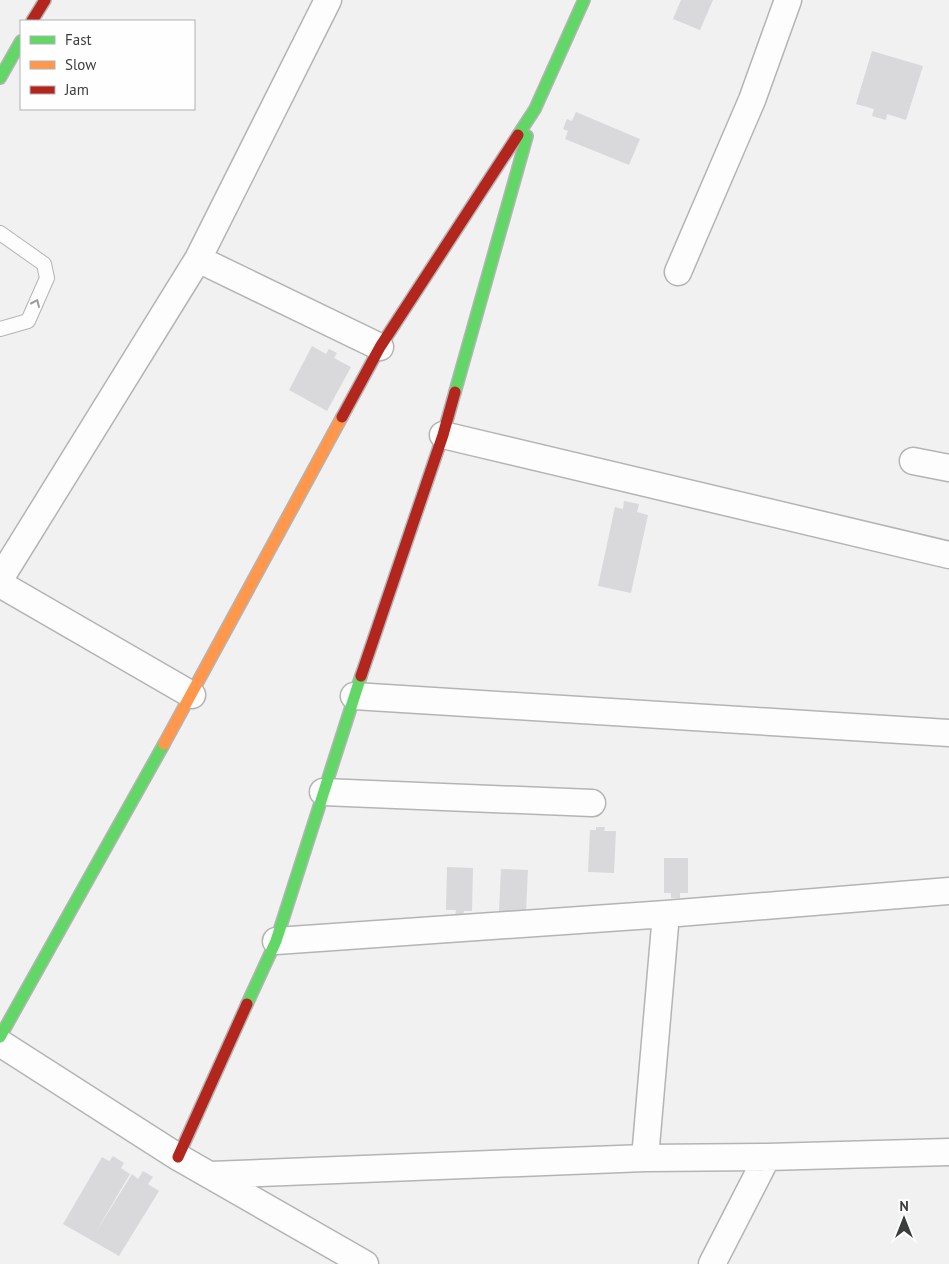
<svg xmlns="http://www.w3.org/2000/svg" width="949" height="1264" viewBox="0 0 949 1264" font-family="'PT Sans',sans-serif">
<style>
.building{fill:#d9d9db}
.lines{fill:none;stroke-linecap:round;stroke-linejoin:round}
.lane-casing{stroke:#b4b4b5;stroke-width:16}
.street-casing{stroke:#b4b4b5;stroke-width:29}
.fast-casing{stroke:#b4b4b5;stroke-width:14}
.slow-casing{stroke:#b4b4b5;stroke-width:14}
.jam-casing{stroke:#b4b4b5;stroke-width:14}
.lane{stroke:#fdfdfd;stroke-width:14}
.street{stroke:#fdfdfd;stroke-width:26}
.fast{stroke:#63d668;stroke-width:11}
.slow{stroke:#ff974d;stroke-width:11}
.jam{stroke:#b3261e;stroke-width:11}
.oneway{stroke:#9c9d9d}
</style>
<rect width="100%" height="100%" fill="#f1f1f2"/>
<path class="building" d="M681 0H713L700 30 673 19Z
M872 51 923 66 906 120 887 114 886 120 872 116 874 109 856 104Z
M576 112 640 139 629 165 565 139 568 131 563 129 567 119 572 121Z
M312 346 326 354 329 349 337 353 334 358 351 367 327 411 289 390Z
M624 501 639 504 637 512 648 515 631 593 598 586 615 507 623 509Z
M596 827H605L604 831H616L614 873 588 872 590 830H596Z
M664 858H688V893H680V898H671V893H664Z
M447 867 473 868 472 911H464L463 916H455L456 910H446Z
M501 869 528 870 526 912 509 917V911H499Z
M113 1156 124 1163 121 1168 130 1174 94 1235 132 1174 138 1179 143 1171 153 1177 148 1184 159 1191 119 1256 63 1224 102 1157 109 1161Z"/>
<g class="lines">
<defs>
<path id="lane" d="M0 233 44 264 47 278 28 321 0 329"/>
<path id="street" d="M198 259 380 347
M678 272 752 100 788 0
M443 435 949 555
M913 461 949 468
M0 579 198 259 328 0
M0 584 192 695
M354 696 949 733
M323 792 592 803
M276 941 666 914 949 891
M0 1043 178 1157 365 1264
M645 1158 666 914
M211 1175 645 1158 767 1157 949 1152
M712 1264 767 1157"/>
<path id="fast" d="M0 78 21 41
M518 135 535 109 584 0
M455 392 527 136
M247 1004 276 941 361 676
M0 1037 164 744"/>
<path id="slow" d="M164 744 342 417"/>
<path id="jam" d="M32 21 45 0
M342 417 380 347 518 135
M361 676 443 435 455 392
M178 1157 247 1004"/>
</defs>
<use href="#lane" class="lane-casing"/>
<use href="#street" class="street-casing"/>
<use href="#fast" class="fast-casing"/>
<use href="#slow" class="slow-casing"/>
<use href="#jam" class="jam-casing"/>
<use href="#lane" class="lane"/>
<use href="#street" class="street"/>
<use href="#fast" class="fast"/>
<use href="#slow" class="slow"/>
<use href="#jam" class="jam"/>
</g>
<defs><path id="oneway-chevron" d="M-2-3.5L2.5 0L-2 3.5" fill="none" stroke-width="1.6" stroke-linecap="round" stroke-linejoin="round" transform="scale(1.25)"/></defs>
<use class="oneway" href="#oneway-chevron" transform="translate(36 303) rotate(-66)"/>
<rect x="20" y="20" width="175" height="90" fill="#fefeff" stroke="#b0b1b1"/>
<rect x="30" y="36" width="25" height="8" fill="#63d668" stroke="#b0b1b1"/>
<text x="65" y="45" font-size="15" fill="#3c3d3d">Fast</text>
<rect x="30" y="61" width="25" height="8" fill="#ff974d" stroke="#b0b1b1"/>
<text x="65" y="70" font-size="15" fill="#3c3d3d">Slow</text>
<rect x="30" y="86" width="25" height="8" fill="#b3261e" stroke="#b0b1b1"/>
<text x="65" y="95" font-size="15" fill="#3c3d3d">Jam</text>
<g transform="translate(904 1219)" stroke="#fefeff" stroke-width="4" paint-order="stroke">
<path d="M0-4L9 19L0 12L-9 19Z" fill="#3c3d3d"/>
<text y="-8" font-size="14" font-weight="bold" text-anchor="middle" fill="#3c3d3d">N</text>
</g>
</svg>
